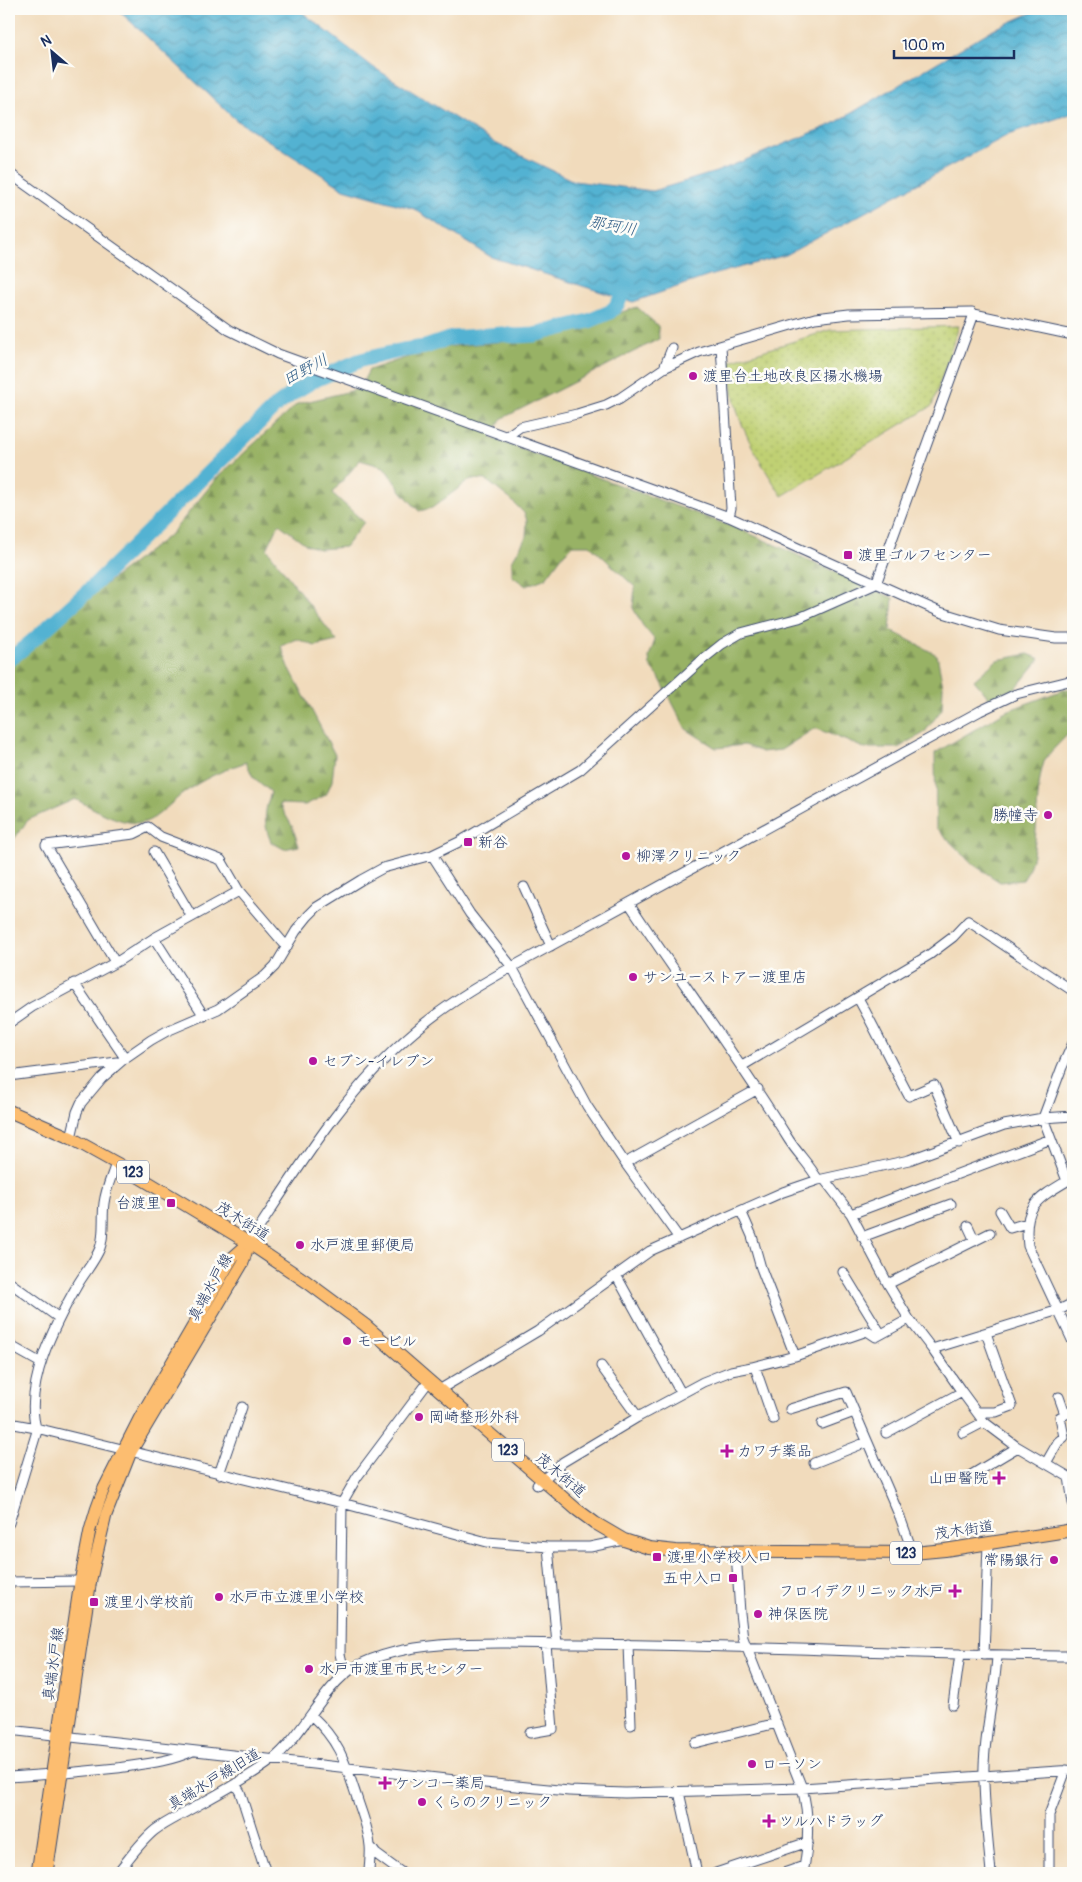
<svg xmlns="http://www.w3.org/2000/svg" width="1082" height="1882" viewBox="0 0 1082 1882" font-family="Pangolin,'Klee One',sans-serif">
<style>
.grass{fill:url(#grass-dots);stroke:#6e8068}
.forest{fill:url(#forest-firs);stroke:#5a7062}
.water{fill:url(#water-waves);stroke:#377098}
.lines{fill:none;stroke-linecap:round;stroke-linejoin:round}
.river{stroke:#53b2d2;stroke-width:15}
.minor-casing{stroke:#3b496c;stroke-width:11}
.major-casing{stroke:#3b496c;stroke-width:13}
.highway-casing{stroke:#3b496c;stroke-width:14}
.minor{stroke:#fff;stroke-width:9}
.major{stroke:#fcbd6f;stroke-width:11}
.highway{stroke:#fcbd6f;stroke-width:12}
.poi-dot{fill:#b5179e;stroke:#fdfcf7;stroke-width:2}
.labels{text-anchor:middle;stroke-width:5;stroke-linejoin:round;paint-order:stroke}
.shield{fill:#fdfcf7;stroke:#5f6c8c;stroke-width:1}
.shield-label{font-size:14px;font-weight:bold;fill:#1b2f5e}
.poi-label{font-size:15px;fill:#1b2f5e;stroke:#fdfcf7;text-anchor:start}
.street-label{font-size:15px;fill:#1b2f5e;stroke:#fdfcf7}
.water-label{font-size:16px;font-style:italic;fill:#2f5d87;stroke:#fdfcf7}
</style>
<defs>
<pattern id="grass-dots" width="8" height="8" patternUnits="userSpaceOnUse" patternTransform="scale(1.25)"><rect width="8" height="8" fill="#c0d073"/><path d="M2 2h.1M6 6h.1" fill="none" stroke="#a4b366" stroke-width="1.8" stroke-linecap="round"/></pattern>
<pattern id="forest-firs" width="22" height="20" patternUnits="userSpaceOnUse" patternTransform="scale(1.25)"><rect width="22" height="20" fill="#98b265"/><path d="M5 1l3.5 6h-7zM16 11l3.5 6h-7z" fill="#7b9156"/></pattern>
<pattern id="water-waves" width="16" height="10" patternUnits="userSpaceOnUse" patternTransform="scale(1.25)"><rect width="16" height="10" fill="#53b2d2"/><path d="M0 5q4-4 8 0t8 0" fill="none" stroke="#4491ae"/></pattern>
</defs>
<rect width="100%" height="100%" fill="#fdfcf7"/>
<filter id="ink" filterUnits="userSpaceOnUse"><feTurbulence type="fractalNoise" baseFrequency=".02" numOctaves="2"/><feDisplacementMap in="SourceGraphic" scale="10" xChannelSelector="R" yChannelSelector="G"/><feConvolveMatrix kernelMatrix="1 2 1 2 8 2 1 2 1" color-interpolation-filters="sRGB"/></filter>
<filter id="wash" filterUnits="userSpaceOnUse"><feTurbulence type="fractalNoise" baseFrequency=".0096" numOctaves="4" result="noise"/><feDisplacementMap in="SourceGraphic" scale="20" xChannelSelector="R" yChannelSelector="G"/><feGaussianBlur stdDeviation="1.12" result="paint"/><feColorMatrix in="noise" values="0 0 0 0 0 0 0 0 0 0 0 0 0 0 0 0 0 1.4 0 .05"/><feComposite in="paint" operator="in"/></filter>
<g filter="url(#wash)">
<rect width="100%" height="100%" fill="#f1dbbc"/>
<path class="grass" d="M959 326 932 406 782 496C763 467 744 437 735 403 732 390 732 375 730 361L830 330Z"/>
<path class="forest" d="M637 307 658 326 659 339 501 419 491 438 744 531 893 598 890 630 937 655 943 686 942 709 924 733 898 748H864L815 728 781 750 762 752 744 745 716 748 686 729 659 677 650 666 649 657 655 640 643 626 633 608 635 587 590 545H573L563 555 546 578 526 586 512 576V561L526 537 527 520 524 513 510 499 486 480 471 479 432 508 419 511 401 491 384 467 360 460 332 493 364 522 345 547 319 549 307 545 279 524 267 549 337 641 315 646 297 639 281 646 289 667 335 755 332 781 326 795 305 805 279 804 292 826 299 846 284 849 271 842C263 822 264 813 271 792L253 777 246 762C224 770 202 779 184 793 172 801 155 822 140 823 116 823 95 809 75 799L28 820 9 846V667L94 593 171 534 216 479 297 404 359 389 369 370 435 348 548 337Z
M1028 654 1040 659 1016 688 989 698 974 680 997 660Z
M1066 689H1073V737L1067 735C1060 743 1048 753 1044 762 1032 796 1043 851 1023 880L1000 882 974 865 936 828 935 753 1004 712Z"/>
<path class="water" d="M117 9H298L373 67 495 143 574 181 653 191 716 172 833 124 992 30 1040 9H1073V113L1008 135 786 255 712 275 633 302 491 257 414 209 344 189 236 120Z"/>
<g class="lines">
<path class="river" d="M9 660 31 642 90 589 276 406 296 391 315 380 361 360 403 350 425 347 451 338 502 334 515 336 534 335 589 321 610 312 617 305 629 281"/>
</g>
</g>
<g filter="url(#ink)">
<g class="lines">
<defs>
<path id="minor" d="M9 173 229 330 278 354 729 517 940 612 999 630 1056 638H1073
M721 346 731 508 729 517
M672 348 664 368 699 352 815 318 849 314 972 312 974 314
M507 436 520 427 577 414 606 405 620 398 664 368
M154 852 192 917
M432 855 470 914 512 967 587 1106 625 1163 679 1238
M524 887 551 946
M629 903C682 983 739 1059 789 1140 798 1154 810 1165 818 1180
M154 938 204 1016
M115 962 46 845 134 834 148 827 161 837 221 860 239 891
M74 983 125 1058
M858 998C876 1030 891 1063 909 1096L934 1085 959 1143
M9 1023 32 1007 120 960 154 938 239 891 287 947
M742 1066 929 955 953 937 968 921 1073 991
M9 1076 117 1062 118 1064
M71 1138 77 1112 81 1103 102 1078 125 1058 151 1040 167 1031 218 1009 265 976 275 966 296 931 308 916 317 907 361 880 383 868 432 855 459 842 580 770 702 660 722 644 741 633 799 618 876 584 974 314 1073 335
M1051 1139 1067 1181C1035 1200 1023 1207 1028 1246L1073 1342
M625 1163 758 1089
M824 1179 851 1214 888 1284 909 1319 932 1349 962 1392 984 1422 1016 1446 1069 1477 1073 1503
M741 1211 752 1236 761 1268 795 1356
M1000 1211 1010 1228 1027 1223
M851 1214 1051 1139 1043 1118 1062 1067 1073 1043
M968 1226 975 1241
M862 1237 951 1204
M249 1243C298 1169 345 1090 414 1032 444 1006 477 986 512 967L980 711 1016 694 1073 680
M843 1272 881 1334
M616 1275 681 1393
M9 1282 59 1318
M888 1284 990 1233
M9 1345 41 1363
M932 1349 1059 1310 1073 1303
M601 1366 638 1417
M755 1367 773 1419
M439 1390 538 1331 650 1251 679 1238 783 1192 818 1180 909 1160 1004 1125 1043 1118 1073 1116
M1059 1397 1065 1414
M790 1409 846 1392 900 1517 913 1553
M977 1412H996L1012 1406 986 1333
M9 1423 36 1428 342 1503 487 1542 548 1547H590L624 1540
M822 1424 854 1412
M886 1433 962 1392
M963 1433 984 1422
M814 1463 867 1442
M1046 1463 1058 1442 1064 1437 1060 1417 1073 1411
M219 1474 242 1407
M971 1475 1018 1447
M537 1485 563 1462 638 1417 703 1382 731 1371 752 1367 795 1356 867 1331 876 1337 909 1319
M9 1523 37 1431C22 1386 56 1322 78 1284 85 1272 95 1261 100 1248 105 1235 102 1217 104 1203 106 1188 112 1176 116 1163
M548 1547 557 1644
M736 1552 740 1613 743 1638 802 1788C810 1817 809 1844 803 1873
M9 1582 80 1581
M628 1644 631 1725
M984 1655 988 1544
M345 1675 340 1654 342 1503 357 1477 429 1381
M953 1705 960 1654
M311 1715C340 1742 345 1762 357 1798 362 1814 369 1830 370 1846 371 1855 369 1865 369 1873
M9 1730 464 1781 569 1791 625 1793 802 1788 1073 1770
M530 1733 553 1729 546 1644
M695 1743 777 1723
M9 1777C45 1775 81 1772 117 1768 144 1764 169 1762 193 1751
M235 1784 240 1792 266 1873
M679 1792 697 1873
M371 1847 376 1854 402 1873
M117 1873C129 1859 140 1842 155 1830 166 1822 179 1816 191 1809 218 1794 247 1779 272 1760 302 1737 323 1686 355 1667 411 1635 513 1644 577 1644 742 1645 908 1655 1073 1656
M716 1873 808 1842
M784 1873 804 1866
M991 1873C988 1838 983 1801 984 1766 985 1729 995 1693 997 1656
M1049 1873V1815L1066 1770"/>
<path id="major" d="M37 1873 80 1582 90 1530 96 1510 104 1488 140 1417 233 1257 249 1243
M47 1873 91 1579 106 1515 131 1452 243 1263 249 1243"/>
<path id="highway" d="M9 1111 71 1138 116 1163 249 1243 307 1282 365 1325 576 1509 595 1523 624 1540 649 1548 676 1551 913 1553 945 1550 1073 1530"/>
</defs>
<use href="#minor" class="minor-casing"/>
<use href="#major" class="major-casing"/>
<use href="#highway" class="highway-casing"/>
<use href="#minor" class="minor"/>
<use href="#major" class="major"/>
<use href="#highway" class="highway"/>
</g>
</g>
<g class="poi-dot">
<circle cx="693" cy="376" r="5"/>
<rect x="843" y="550" width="10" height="10" rx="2.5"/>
<circle cx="1048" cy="815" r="5"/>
<rect x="463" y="837" width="10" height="10" rx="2.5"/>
<circle cx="626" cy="856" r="5"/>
<circle cx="633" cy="977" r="5"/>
<circle cx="313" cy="1061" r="5"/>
<rect x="166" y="1198" width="10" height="10" rx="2.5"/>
<circle cx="300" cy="1245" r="5"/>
<circle cx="347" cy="1341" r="5"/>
<circle cx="419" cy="1417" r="5"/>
<path d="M724.5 1443.5h5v5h5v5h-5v5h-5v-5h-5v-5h5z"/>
<path d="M996.5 1470.5h5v5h5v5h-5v5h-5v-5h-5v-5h5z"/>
<rect x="652" y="1552" width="10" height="10" rx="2.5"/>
<circle cx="1054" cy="1560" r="5"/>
<rect x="728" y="1573" width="10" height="10" rx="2.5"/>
<path d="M952.5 1583.5h5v5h5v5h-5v5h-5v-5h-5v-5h5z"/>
<circle cx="219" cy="1597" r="5"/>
<rect x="89" y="1597" width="10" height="10" rx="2.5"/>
<circle cx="758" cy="1614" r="5"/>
<circle cx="309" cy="1669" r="5"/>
<circle cx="752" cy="1764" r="5"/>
<path d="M382.5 1775.5h5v5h5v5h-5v5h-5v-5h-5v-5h5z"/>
<circle cx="422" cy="1802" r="5"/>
<path d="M766.5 1813.5h5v5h5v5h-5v5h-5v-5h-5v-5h5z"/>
</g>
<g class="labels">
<g class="shield">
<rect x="117" y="1160.5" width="32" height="23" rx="4"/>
<rect x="492" y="1438.5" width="32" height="23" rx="4"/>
<rect x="890" y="1541.5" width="32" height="23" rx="4"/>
</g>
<g class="shield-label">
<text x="133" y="1177">123</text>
<text x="508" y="1455">123</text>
<text x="906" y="1558">123</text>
</g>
<g class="poi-label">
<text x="703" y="381">渡里台土地改良区揚水機場</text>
<text x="858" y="560">渡里ゴルフセンター</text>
<text x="1038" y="820" text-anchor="end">勝幢寺</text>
<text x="478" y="847">新谷</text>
<text x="636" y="861">柳澤クリニック</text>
<text x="643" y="982">サンユーストアー渡里店</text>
<text x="323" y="1066">セブン-イレブン</text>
<text x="161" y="1208" text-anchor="end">台渡里</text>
<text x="310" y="1250">水戸渡里郵便局</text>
<text x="357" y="1346">モービル</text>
<text x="429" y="1422">岡崎整形外科</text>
<text x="737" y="1456">カワチ薬品</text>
<text x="988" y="1483" text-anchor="end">山田醫院</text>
<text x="667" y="1562">渡里小学校入口</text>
<text x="1044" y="1565" text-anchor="end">常陽銀行</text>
<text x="723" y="1583" text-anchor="end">五中入口</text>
<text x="944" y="1596" text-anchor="end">フロイデクリニック水戸</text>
<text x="229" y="1602">水戸市立渡里小学校</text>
<text x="104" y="1607">渡里小学校前</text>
<text x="768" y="1619">神保医院</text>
<text x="319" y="1674">水戸市渡里市民センター</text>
<text x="762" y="1769">ローソン</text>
<text x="395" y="1788">ケンコー薬局</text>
<text x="432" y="1807">くらのクリニック</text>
<text x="779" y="1826">ツルハドラッグ</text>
</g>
<g class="street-label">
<text transform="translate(243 1221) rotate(32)" y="5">茂木街道</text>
<text transform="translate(210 1287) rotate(-61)" y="5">真端水戸線</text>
<text transform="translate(561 1475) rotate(40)" y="5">茂木街道</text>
<text transform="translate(964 1530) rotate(-8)" y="5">茂木街道</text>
<text transform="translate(53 1664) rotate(-82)" y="5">真端水戸線</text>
<text transform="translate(214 1779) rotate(-31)" y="5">真端水戸線旧道</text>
</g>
<g class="water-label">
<text transform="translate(613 225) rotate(10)" y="6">那珂川</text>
<text transform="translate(305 369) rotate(-28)" y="6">田野川</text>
</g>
</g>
<rect width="1082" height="1882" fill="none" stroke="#fdfcf7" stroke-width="30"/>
<g transform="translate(52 52) rotate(332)" stroke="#fdfcf7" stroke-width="4" paint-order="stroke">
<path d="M0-4L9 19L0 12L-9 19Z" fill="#1b2f5e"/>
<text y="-8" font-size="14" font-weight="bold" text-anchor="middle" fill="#1b2f5e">N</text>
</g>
<path d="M894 50v8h120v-8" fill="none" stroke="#1b2f5e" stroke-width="2.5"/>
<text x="902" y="50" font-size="15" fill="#1b2f5e" stroke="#fdfcf7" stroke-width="4" paint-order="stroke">100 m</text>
</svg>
